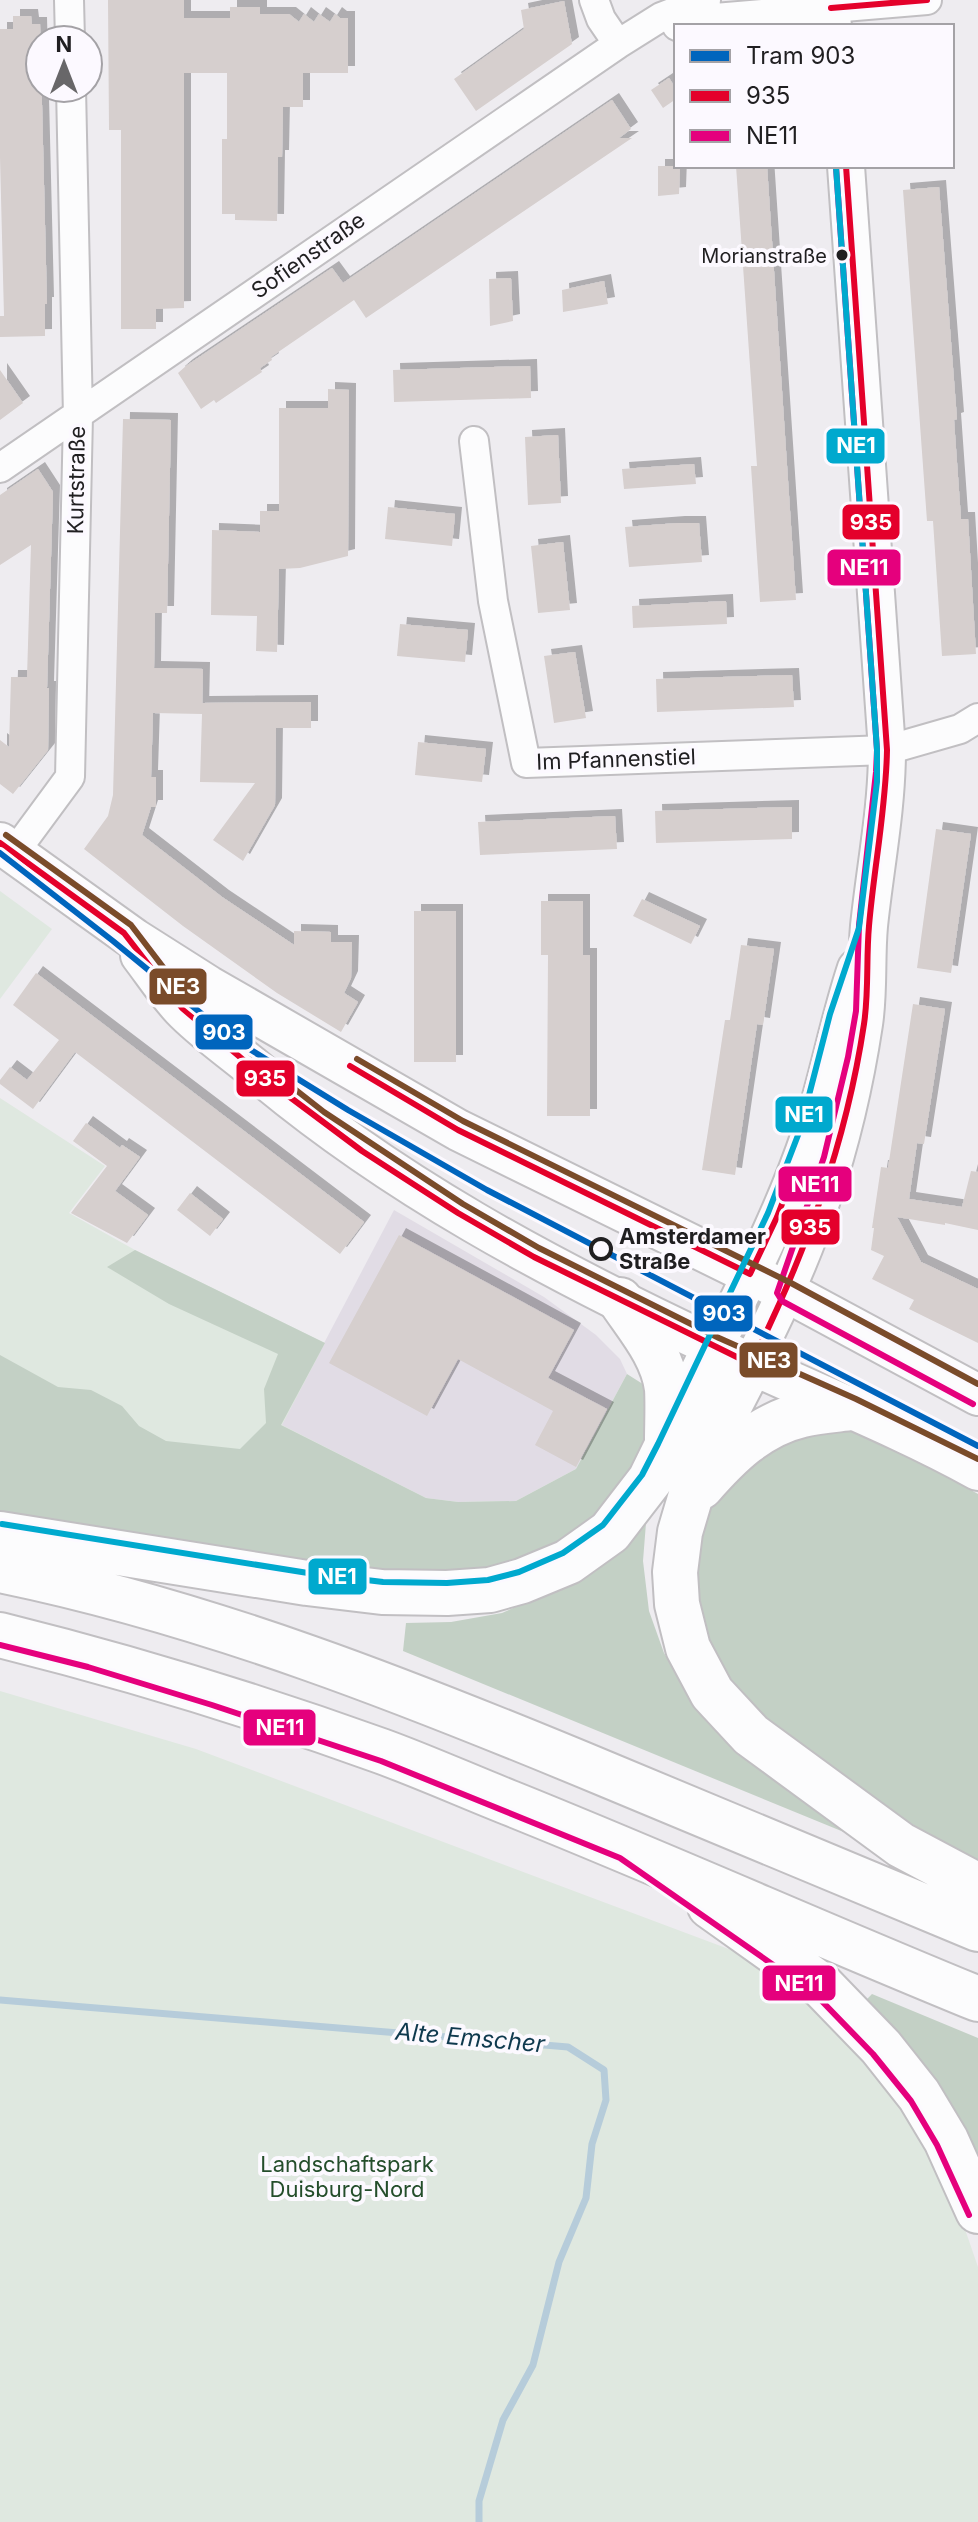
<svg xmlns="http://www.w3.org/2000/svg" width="978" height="2522" viewBox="0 0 978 2522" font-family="Inter,sans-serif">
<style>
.built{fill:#e1dce5}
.green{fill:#dfe8e0}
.forest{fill:#c3d0c5}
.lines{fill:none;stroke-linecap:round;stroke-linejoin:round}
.stream{stroke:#b6ccda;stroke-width:7}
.building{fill:#d6cfce;filter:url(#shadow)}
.minor-casing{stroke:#c1bfc2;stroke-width:32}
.tertiary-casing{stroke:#c1bfc2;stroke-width:40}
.secondary-casing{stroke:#c1bfc2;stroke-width:44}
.motorway-casing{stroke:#c1bfc2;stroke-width:48}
.minor{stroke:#fcfcfd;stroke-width:28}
.tertiary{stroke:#fcfcfd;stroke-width:36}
.secondary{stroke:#fcfcfd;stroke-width:40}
.motorway{stroke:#fcfcfd;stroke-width:44}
.bus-1-casing{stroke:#fcf9ff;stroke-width:12}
.bus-2-casing{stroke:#fcf9ff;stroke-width:12}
.bus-3-casing{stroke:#fcf9ff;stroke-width:12}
.bus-4-casing{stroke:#fcf9ff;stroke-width:12}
.bus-1{stroke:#e4002b;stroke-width:6}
.bus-2{stroke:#e5007d;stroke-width:6}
.bus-3{stroke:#7a4b2a;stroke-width:6}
.bus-4{stroke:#00a9ce;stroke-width:6}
.tram-1-casing{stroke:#fcf9ff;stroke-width:12}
.tram-1{stroke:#0065bd;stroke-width:6}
.bus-dot{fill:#201f21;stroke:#fcf9ff;stroke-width:3}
.stop-dot{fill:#fcf9ff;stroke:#201f21;stroke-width:4}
.labels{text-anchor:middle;stroke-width:8;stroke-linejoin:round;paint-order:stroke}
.bus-label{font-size:20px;fill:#201f21;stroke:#fcf9ff;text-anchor:end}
.street-label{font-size:22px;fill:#201f21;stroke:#fcf9ff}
.stop-label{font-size:22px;font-weight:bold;fill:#201f21;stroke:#fcf9ff;text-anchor:start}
.park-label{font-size:22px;fill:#244e2b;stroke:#fcf9ff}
.water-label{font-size:24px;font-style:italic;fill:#0f394e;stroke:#fcf9ff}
.line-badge{stroke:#fcf9ff;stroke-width:3}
.badge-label{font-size:22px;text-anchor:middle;font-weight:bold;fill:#fff}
</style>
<defs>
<filter id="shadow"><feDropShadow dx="7" dy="-7" stdDeviation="0" flood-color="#0004"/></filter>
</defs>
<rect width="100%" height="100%" fill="#eeecf0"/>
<path class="built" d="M394 1210 544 1297 596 1335 620 1359 627 1374 576 1469 516 1501 458 1502 426 1498 281 1425Z"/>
<path class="green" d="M0 891 52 929 0 999Z
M0 1098 105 1166 69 1213 135 1250 325 1343 282 1425 426 1498 458 1502 516 1501 576 1469 627 1374 584 1528 0 1416Z
M0 1691 196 1749 758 1960 810 1999 904 2102 957 2206 978 2267V2522H0Z"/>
<path class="forest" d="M135 1250 325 1343 281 1425 426 1498 458 1502 516 1501 576 1469 627 1374 657 1393 652 1431 617 1496 584 1528 544 1552 491 1569 446 1576 382 1571 0 1520V1355L58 1387 91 1390 122 1406 139 1426 166 1441 240 1449 266 1423 264 1389 278 1354 169 1304 107 1267Z
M830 1421 865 1432 978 1494V1863L856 1791 767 1727 722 1680 699 1638 692 1559 699 1521 754 1449Z
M634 1518 646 1523 643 1561 649 1611 664 1653 692 1698 856 1837 403 1651 406 1623 451 1622 502 1613 556 1589Z
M872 1994 978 2038V2160L865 2001Z"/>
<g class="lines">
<path class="stream" d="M0 2000 568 2047 604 2070 606 2100 592 2144 586 2198 559 2262 533 2365 503 2420 479 2501V2522"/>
</g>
<path class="building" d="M108 0H184V18H230V7H260V14H289L299 22 304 14 314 22 319 14 330 22 335 14 340 18H348V73H303V107H283L282 157H278L277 221 235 220V214H222V139H227V73H184V308L156 309V329H121V130H109Z
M564 1 572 44 476 111 454 79 524 29 521 10Z
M13 16H31L32 24H40L47 304H45V336L0 337V316H4L0 157V29H13Z
M669 78 676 89V99L663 108 651 90Z
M612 100 631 129 619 138H632L366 318 354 300 271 357 272 360 260 368 262 372 216 403 214 400 201 409 178 373 186 366 332 268 343 283Z
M658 166H680L679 194 658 196Z
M736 166H767L796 600 760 602 751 466H757Z
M939 187 957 419 954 420 961 519H968L976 654 942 656 933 521H927L903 190Z
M511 278 513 321 490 326 489 279Z
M604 281 608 304 563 312 562 290Z
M530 366 531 398 394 402 393 370Z
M0 370 23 403 0 420Z
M328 389 349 390 348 556 300 568 279 569 277 652 256 651 257 616 211 615 212 530 260 532V511H279V408H328Z
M123 419 171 420 167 613H155L154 668 203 669 202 714V703L311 702V728H276L275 805 243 861 213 840 255 783 200 782 202 714 153 713 151 777H156V807H151L142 835 222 897 294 945V931L331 932V942H352L351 978 344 993 358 1002 341 1032 277 993 183 926 84 849 108 816 113 795Z
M558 435 561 503 528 505 525 437Z
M694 464 696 484 624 489 622 469Z
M38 469 53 492 47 688H49L48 750 13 794 0 784V740L9 747 11 677H27L31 545 0 565V495Z
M388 507 455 514 452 546 385 539Z
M678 523H699L702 562 629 567 625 527Z
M563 542 570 610 538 613 531 546Z
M726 601 727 624 633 628 632 606Z
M400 624 468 630 465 662 397 656Z
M575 652 586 718 554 723 544 656Z
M792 675 794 707 657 712 656 679Z
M418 742 486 749 482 782 415 775Z
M792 807V839L656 843 655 811Z
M615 816 617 849 480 855 478 822Z
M936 829 971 834 951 973 917 968Z
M642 899 700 926 691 944 633 916Z
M541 901H583V955H590V1116H547L548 955H541Z
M414 911H456V1062H414Z
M741 945 774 949 763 1025 757 1024 735 1175 702 1170 725 1020H730Z
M36 973 364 1222 340 1254 75 1052 33 1109 0 1084V1080L10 1067 27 1080 59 1040 13 1005Z
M913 1004 945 1009 924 1144 917 1143 909 1199 962 1207 971 1171 978 1172V1230L945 1223V1225L897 1217 921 1262 978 1289V1343L909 1309 914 1300 872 1279 884 1256 871 1250 874 1228H872L881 1167 888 1168Z
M86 1123 120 1148 122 1145 140 1157 115 1191 148 1215 127 1243 71 1213 107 1166 73 1141Z
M190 1193 223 1219 210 1236 177 1210Z
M399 1235 574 1330 548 1378 607 1409 576 1467 535 1445 553 1411 458 1359 427 1416 329 1363Z"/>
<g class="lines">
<defs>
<path id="minor" d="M69 0 70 40
M594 0 601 19 618 44
M677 26 715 18 927 0
M474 441 493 601 526 763 887 750 960 729 978 718
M0 468 618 44 661 17 706 0
M14 853 70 777 78 416 71 88"/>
<path id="tertiary" d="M830 0 833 26
M715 1347C749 1278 785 1208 810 1134 828 1079 838 1022 856 968
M751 1364C809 1251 845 1150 864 1024 869 992 866 959 869 926 875 868 887 809 887 750L846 166"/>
<path id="secondary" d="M0 843 134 939 208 986 458 1130 787 1292 978 1395
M141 955C154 972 167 992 182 1008 202 1029 228 1047 251 1066 389 1184 551 1270 715 1347 802 1389 893 1423 978 1470"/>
<path id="motorway" d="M620 1300C638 1327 663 1355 667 1389 668 1406 667 1424 667 1441
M751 1364 701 1461 680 1532 675 1572 677 1604 688 1648 712 1693 751 1735 901 1845 978 1886
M701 1487C729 1455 759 1425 802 1415 818 1411 836 1410 852 1408
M0 1534 307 1583 382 1592 447 1593 490 1590 522 1581 568 1562 610 1532 650 1480 715 1347
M0 1570C210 1613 411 1693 608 1775 732 1827 855 1878 978 1929
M0 1635C129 1667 256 1706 381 1751 425 1767 467 1786 510 1803 667 1866 821 1935 978 1999
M710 1906 822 1986 881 2047 919 2095 946 2140 978 2211"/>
</defs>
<use href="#minor" class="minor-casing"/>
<use href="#tertiary" class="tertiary-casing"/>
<use href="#secondary" class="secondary-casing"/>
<use href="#motorway" class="motorway-casing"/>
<use href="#minor" class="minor"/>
<use href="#tertiary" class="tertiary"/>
<use href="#secondary" class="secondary"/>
<use href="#motorway" class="motorway"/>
<defs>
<path id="bus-1" d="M831 8 927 0
M0 843 124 933 182 1008 267 1080 362 1151 458 1213 534 1257 751 1364C805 1255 846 1144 864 1024 869 991 866 959 869 926 874 867 886 809 887 750L846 166
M350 1066 458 1130 750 1274 777 1217 794 1173"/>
<path id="bus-2" d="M836 167 877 750 876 772 859 925 856 1011 848 1057 824 1157 777 1293 782 1301 973 1404
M0 1645 88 1667 212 1705 381 1761 620 1858 815 1994 873 2054 911 2101 937 2145 969 2215"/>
<path id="bus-3" d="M6 835 131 925 189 1001 273 1072 324 1112 463 1204 539 1248 719 1338 856 1399 978 1459
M357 1059 463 1121 791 1283 978 1384"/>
<path id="bus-4" d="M2 1524 308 1573 383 1582 447 1583 488 1580 519 1572 563 1553 603 1525 642 1475 658 1444 768 1213 800 1130 830 1014 859 928 877 782V750L836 167"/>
</defs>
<use href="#bus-1" class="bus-1-casing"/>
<use href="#bus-2" class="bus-2-casing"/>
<use href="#bus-3" class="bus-3-casing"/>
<use href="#bus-4" class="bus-4-casing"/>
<use href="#bus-1" class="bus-1"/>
<use href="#bus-2" class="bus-2"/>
<use href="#bus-3" class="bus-3"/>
<use href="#bus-4" class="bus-4"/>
<defs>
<path id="tram-1" d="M0 853 113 941 230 1037 348 1110 487 1190 978 1446"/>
</defs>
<use href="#tram-1" class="tram-1-casing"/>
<use href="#tram-1" class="tram-1"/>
</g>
<circle class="bus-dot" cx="842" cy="255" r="7"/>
<circle class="stop-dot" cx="601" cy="1249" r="10"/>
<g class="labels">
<g class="bus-label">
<text x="827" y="263">Morianstraße</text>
</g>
<g class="street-label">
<text transform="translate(308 255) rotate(-35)" y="8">Sofienstraße</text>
<text transform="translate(76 480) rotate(-89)" y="8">Kurtstraße</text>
<text transform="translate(616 759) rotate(-2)" y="8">Im Pfannenstiel</text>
</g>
<g class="stop-label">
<text x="619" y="1244">Amsterdamer<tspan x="619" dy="25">Straße</tspan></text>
</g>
<g class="park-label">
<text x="347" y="2172">Landschaftspark<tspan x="347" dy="25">Duisburg-Nord</tspan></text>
</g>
<g class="water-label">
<text transform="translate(470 2038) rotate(5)" y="8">Alte Emscher</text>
</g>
</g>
<g class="line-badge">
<rect x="825" y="427" width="61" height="38" rx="8" fill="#00a9ce"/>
<rect x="841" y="503" width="60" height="38" rx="8" fill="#e4002b"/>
<rect x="826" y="548" width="76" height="39" rx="8" fill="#e5007d"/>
<rect x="148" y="967" width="60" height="39" rx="8" fill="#7a4b2a"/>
<rect x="194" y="1013" width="60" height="38" rx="8" fill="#0065bd"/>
<rect x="235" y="1059" width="61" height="39" rx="8" fill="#e4002b"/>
<rect x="774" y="1095" width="60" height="39" rx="8" fill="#00a9ce"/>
<rect x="777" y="1165" width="76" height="38" rx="8" fill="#e5007d"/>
<rect x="780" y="1208" width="61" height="38" rx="8" fill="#e4002b"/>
<rect x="693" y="1294" width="61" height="39" rx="8" fill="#0065bd"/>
<rect x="738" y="1341" width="61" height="38" rx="8" fill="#7a4b2a"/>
<rect x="307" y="1557" width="61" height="39" rx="8" fill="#00a9ce"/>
<rect x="242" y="1708" width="75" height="39" rx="8" fill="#e5007d"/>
<rect x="761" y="1964" width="76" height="38" rx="8" fill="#e5007d"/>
</g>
<g class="badge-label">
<text x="856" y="453">NE1</text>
<text x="871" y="530">935</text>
<text x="864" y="575">NE11</text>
<text x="178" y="994">NE3</text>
<text x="224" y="1040">903</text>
<text x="265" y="1086">935</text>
<text x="804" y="1122">NE1</text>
<text x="815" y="1192">NE11</text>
<text x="810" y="1235">935</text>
<text x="724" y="1321">903</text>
<text x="769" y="1368">NE3</text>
<text x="337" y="1584">NE1</text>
<text x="280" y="1735">NE11</text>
<text x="799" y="1991">NE11</text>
</g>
<rect x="674" y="24" width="280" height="144" fill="#fcf9ff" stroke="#a4a2a6" stroke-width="2"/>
<rect x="690" y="50" width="40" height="12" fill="#0065bd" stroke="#a4a2a6" stroke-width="2"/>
<text x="746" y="64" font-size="24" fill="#201f21">Tram 903</text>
<rect x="690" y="90" width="40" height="12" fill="#e4002b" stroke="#a4a2a6" stroke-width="2"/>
<text x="746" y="104" font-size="24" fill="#201f21">935</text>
<rect x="690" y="130" width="40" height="12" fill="#e5007d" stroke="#a4a2a6" stroke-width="2"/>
<text x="746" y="144" font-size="24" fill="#201f21">NE11</text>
<g transform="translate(64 64)"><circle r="38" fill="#fcf9ff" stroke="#a4a2a6" stroke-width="2"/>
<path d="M0-6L14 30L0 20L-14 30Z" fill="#686769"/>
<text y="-12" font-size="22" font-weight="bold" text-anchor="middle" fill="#201f21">N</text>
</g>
</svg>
